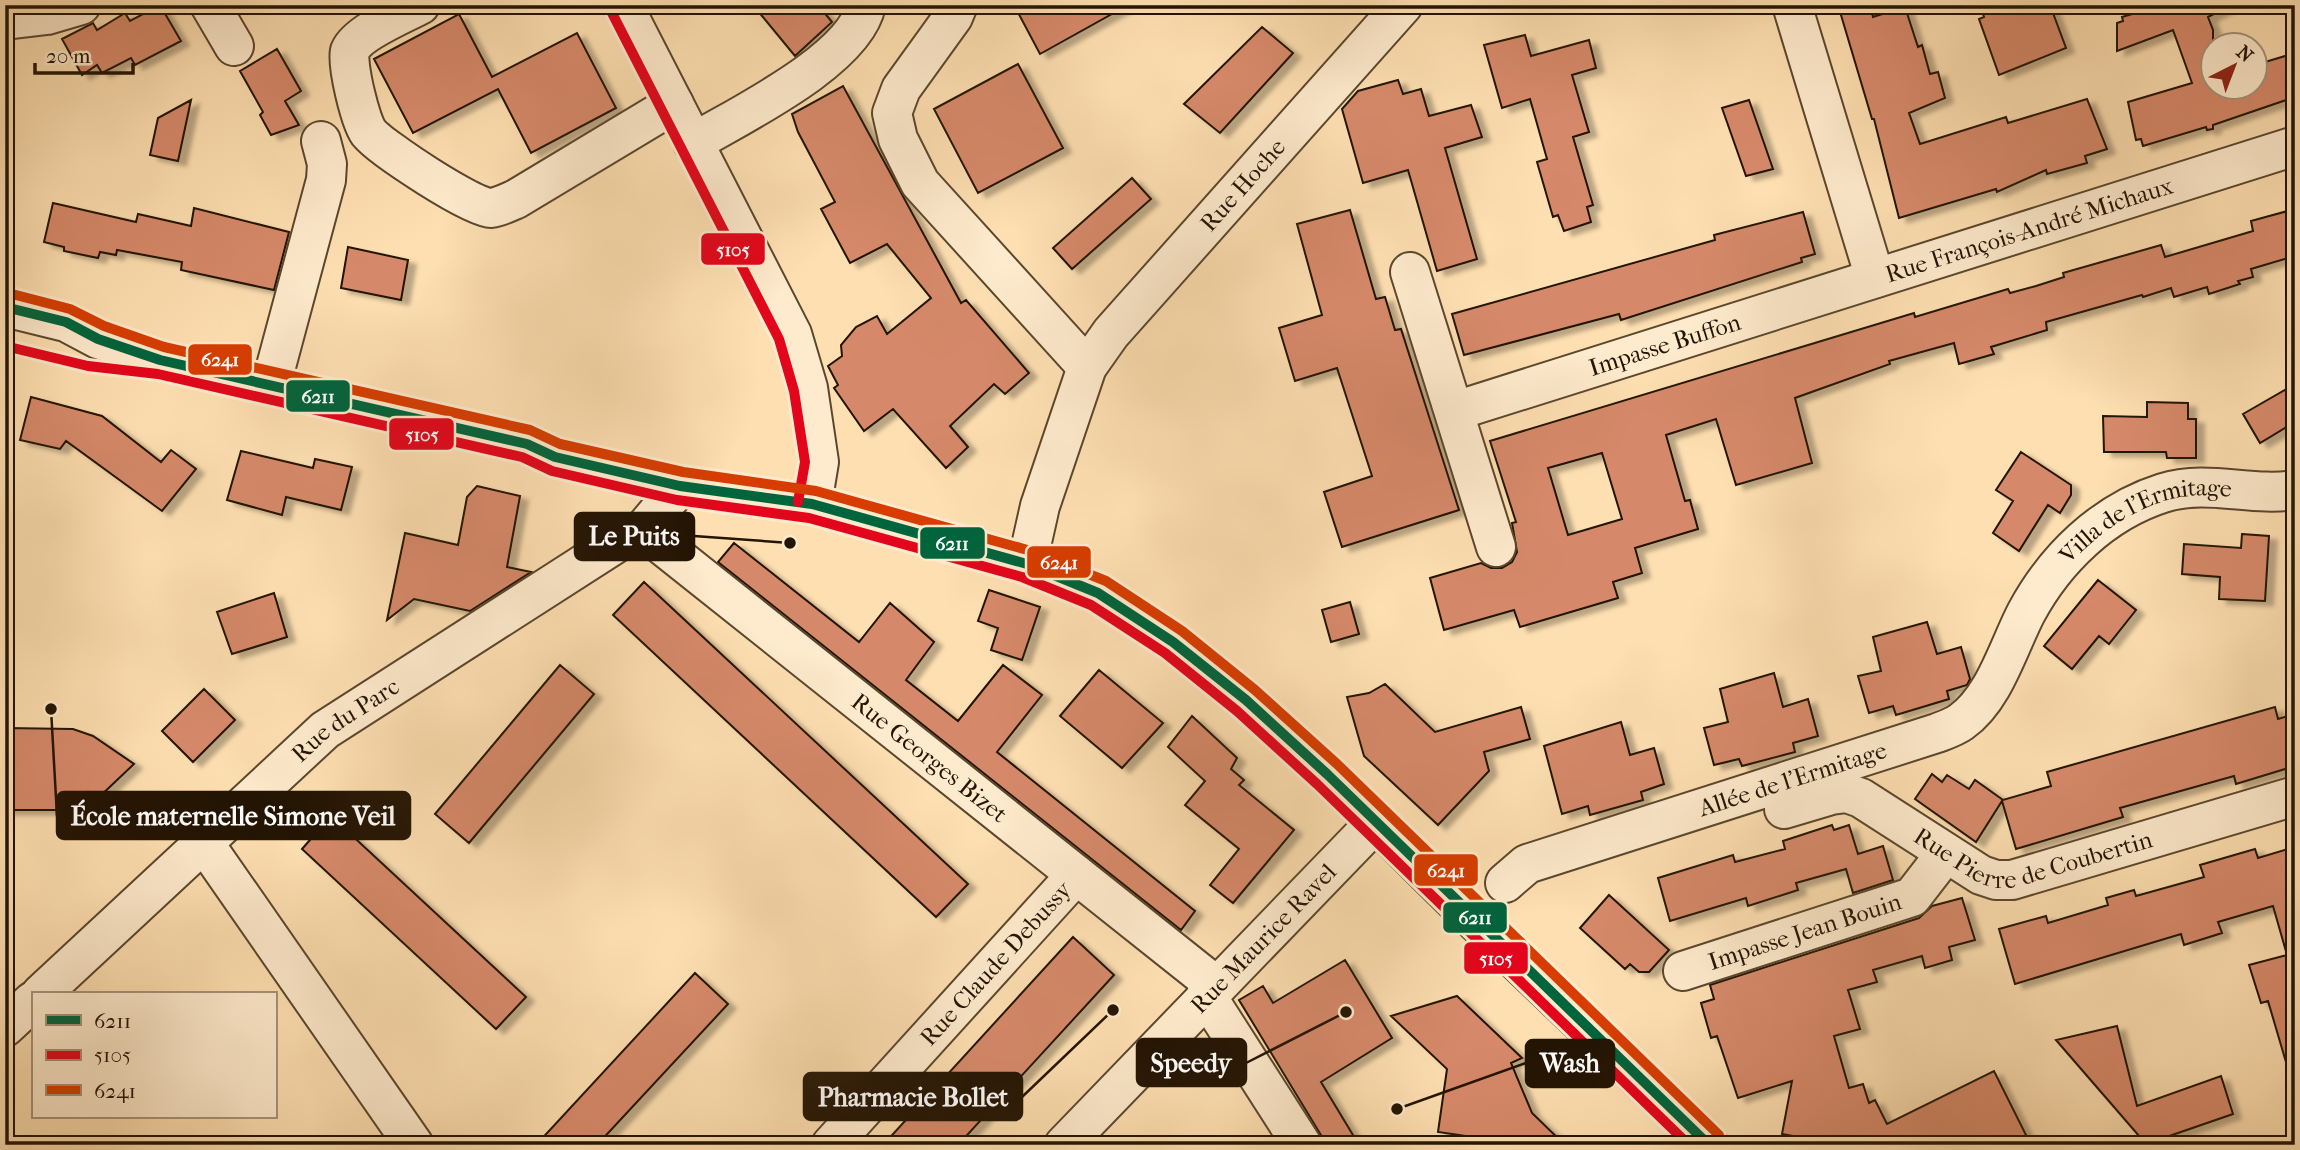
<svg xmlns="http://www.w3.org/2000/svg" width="2300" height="1150" viewBox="0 0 2300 1150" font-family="'IM FELL French Canon',serif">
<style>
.building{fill:#d6896b;stroke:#231403;stroke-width:2;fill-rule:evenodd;filter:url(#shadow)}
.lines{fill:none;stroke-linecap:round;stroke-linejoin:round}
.minor-casing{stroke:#5a472e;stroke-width:42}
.minor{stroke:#feeacc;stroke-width:38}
.bus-1-casing{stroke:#feeacc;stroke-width:16}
.bus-2-casing{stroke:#feeacc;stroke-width:16}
.bus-3-casing{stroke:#feeacc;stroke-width:16}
.bus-1{stroke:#00643c;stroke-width:10}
.bus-2{stroke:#e3051b;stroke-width:10}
.bus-3{stroke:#d73d00;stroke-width:10}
.labels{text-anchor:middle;stroke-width:7;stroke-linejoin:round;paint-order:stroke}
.street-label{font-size:24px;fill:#231403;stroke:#feeacc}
.leader{fill:none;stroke:#231403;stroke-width:2.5}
.callout-dot{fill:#231403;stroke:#feeacc;stroke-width:2.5}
.callout{fill:#231403;stroke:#231403;stroke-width:2.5}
.callout-label{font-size:26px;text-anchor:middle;font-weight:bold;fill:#fff}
.line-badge{stroke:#feeacc;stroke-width:2.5}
.badge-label{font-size:19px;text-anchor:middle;font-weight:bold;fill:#fff}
</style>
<defs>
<filter id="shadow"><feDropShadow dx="8" dy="4.5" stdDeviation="2" flood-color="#0004"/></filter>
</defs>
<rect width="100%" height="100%" fill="#fedfb1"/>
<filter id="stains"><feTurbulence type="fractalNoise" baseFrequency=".00286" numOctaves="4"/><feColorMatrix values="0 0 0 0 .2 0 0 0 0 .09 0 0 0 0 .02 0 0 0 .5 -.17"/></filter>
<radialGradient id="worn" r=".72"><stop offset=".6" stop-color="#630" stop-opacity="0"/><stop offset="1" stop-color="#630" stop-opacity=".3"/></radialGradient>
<path class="building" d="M160 5 181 41 135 65 131 58 102 73 97 65 82 75 62 39 93 23 97 30 125 13 130 21Z
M753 5H818L832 22 795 56Z
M1014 5H1128L1040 54Z
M1838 5H1870L1873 17 1905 7 1918 47 1922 45 1930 74 1938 72 1945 98 1909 113 1920 144 2006 117 2008 123 2087 99 2107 149 2085 156 2087 163 2047 174 2046 170 1997 192 1996 189 1899 218 1874 119H1872Z
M1980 5H2050L2066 48 1999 75 1979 19 1984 17Z
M2163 5H2231L2208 17 2213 30V88H2255V65L2295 53V97L2213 125V129L2207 130 2206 127 2143 146 2141 139 2136 140 2128 102 2192 83 2173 30 2117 51V23L2123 21 2122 17Z
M459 14 492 77 577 33 616 108 531 153 498 89 413 133 374 59Z
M1262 27 1293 53 1220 133 1184 104Z
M1525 35 1531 56 1589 40 1596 68 1572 75 1589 132 1573 137 1593 205 1587 207 1591 222 1564 231 1558 215 1553 217 1537 162 1547 159 1530 99 1502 108 1484 45Z
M277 49 301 91 285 101 299 125 271 135 260 115 263 112 240 71Z
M1018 64 1063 148 978 193 934 109Z
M1398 80 1403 94 1421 89 1429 116 1471 105 1482 137 1445 148 1477 259 1437 271 1408 170 1363 183 1342 109 1358 91Z
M843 86 961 303 966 300 1029 373 1005 394 994 384 950 426 968 447 946 468 893 409 864 431 834 388 838 385 828 366 842 356 841 345 856 327 877 316 887 334 931 298 887 244 850 263 821 209 835 202 798 132 792 114Z
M191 100 178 161 150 155 158 118Z
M1749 100 1773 169 1746 176 1722 108Z
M1132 178 1151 199 1072 269 1053 248Z
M53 203 136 222 138 214 191 226 194 208 289 232 274 290 181 270 182 262 117 250 116 255 100 252 98 258 64 251V247L44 242Z
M2295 209V256L2251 269 2253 277 2238 281 2240 284 2209 294 2207 287 2174 297 2171 288 2143 297 2142 295 2046 322 2047 330 1991 347 1994 354 1959 364 1954 343 1889 361 1890 364 1795 398 1812 463 1736 485 1716 419 1666 435 1685 501 1690 500 1698 529 1635 548 1642 573 1613 582 1618 598 1520 627 1514 610 1444 630 1430 578 1481 563 1491 568H1502L1512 562 1517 552 1512 523 1516 522 1490 441 1914 313 1915 317 2008 289 2010 293 2036 286 2064 277 2063 273 2161 245 2165 257 2253 231 2251 221ZM1602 453 1622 519 1568 535 1548 468Z
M1350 210 1376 299 1385 297 1395 330 1401 329 1459 510 1342 547 1324 492 1372 476 1337 368 1295 381 1279 328 1322 315 1297 224Z
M1803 212 1815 254 1801 258 1802 262 1621 320 1619 314 1464 355 1452 314 1715 240 1714 235Z
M348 247 408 260 401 300 341 288Z
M2295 384V422L2260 443 2243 414Z
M31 397 102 416 161 462 171 450 196 469 162 511 66 441 60 449 20 440Z
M2147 402 2188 403V419H2196V458H2167L2166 452H2104L2103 416 2147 417Z
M241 451 313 468 315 459 352 467 341 510 286 497 282 515 227 500Z
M2021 452 2071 485V495L2060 513 2048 505 2019 551 1993 533 2013 501 1996 490Z
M477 486 520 496 507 567 531 572 470 611 414 599 387 620 405 533 458 545 467 497Z
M2242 534 2269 536 2265 601 2219 599 2220 577 2182 574 2184 544 2241 548Z
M734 543 859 642 890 603 934 642 906 680 958 721 1003 665 1042 695 997 752 1195 911 1181 930 718 562Z
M2098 580 2136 610 2109 644 2099 636 2072 669 2044 646Z
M644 582 968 884 936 917 613 615Z
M989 590 1040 607 1022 660 991 650 998 628 978 621Z
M274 593 287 637 232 654 217 612Z
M1350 602 1359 634 1331 642 1322 610Z
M1927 622 1937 654 1961 647 1970 679 1967 685 1947 691 1949 699 1896 715 1893 706 1869 713 1858 676 1881 671 1873 637Z
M560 665 594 694 469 843 435 814Z
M1099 670 1163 723 1122 768 1060 716Z
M1774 673 1783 707 1808 699 1818 736 1793 743 1795 752 1742 766 1739 759 1714 765 1704 728 1728 722 1720 689Z
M1385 684 1435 732 1521 707 1530 739 1484 752 1489 771 1438 825 1364 756 1347 697 1369 693Z
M204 689 235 720 193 762 162 731Z
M2275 707 2278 719 2295 714V766L2236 784 2234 776 2120 808 2123 817 2016 849 2002 801 1976 842 1915 799 1932 774 1942 782 1947 775 1969 789 1975 780 2003 800 2051 786 2047 772Z
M1192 716 1237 758 1231 769 1244 780 1239 785 1294 830 1233 903 1210 885 1239 849 1185 805 1205 781 1168 747Z
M1621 722 1630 755 1654 748 1664 784 1641 792 1643 800 1590 815 1588 806 1562 814 1544 746Z
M5 728 73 729 93 736 134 764 96 800 88 792 65 814 60 810H5Z
M331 816 526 997 496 1029 302 849Z
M1832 825 1834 830 1849 825 1858 854 1883 846 1893 880 1853 893 1846 869 1796 883 1798 890 1748 906 1746 898 1670 921 1658 878 1733 855 1735 862 1785 849 1783 841Z
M2295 847V1068L2288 1069 2268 1001 2261 1003 2249 965 2287 955 2273 906 2218 922 2222 933 2184 945 2181 934 2015 984 1999 929 2046 916 2048 923 2108 905 2106 898 2134 890 2136 896 2204 877 2200 865 2255 849 2258 858Z
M1609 895 1669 950 1649 972H1639L1630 964 1625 969 1580 928Z
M1962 898 1975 940 1949 947 1952 960 1925 968 1922 956 1873 970 1877 982 1848 990 1860 1029 1834 1036 1849 1088 1863 1084 1869 1103 1875 1100 1887 1124 1994 1071 2031 1145H1802L1798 1137 1782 1134 1792 1081 1738 1098 1717 1036 1711 1038 1701 1003 1714 999 1710 985 1919 918 1932 906Z
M1073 937 1114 975 958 1145H883Z
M1345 960 1392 1038 1321 1082 1359 1145H1327L1239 1000 1263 986 1273 1003Z
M695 973 728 1004 597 1145H536Z
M1457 996 1522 1058 1511 1063 1532 1113 1565 1145H1528L1438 1132 1447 1069 1391 1016Z
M2117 1026 2137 1106 2221 1076 2233 1114 2146 1144 2056 1040Z"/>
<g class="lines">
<defs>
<g id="minor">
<path d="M210 5 234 46"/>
<path d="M420 5C403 14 357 33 350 51 346 62 361 125 369 133 381 148 474 209 491 208 499 207 509 202 516 199L674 104"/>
<path d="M623 5 792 334 808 388 819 462 812 504"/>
<path d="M958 5 953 17 901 89 892 113 898 139 920 183 1087 367"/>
<path d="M1792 5 1875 278"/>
<path d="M5 20 47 15 81 5"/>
<path d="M693 143C740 115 855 60 866 5"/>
<path d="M1410 272 1496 547"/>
<path d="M5 307 66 322 98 339 160 360 527 444 555 457 680 486 812 504 1027 564 1098 593 1173 642 1246 700 1327 774 1471 917 1709 1145"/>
<path d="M271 385 326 180 327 164 321 141"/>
<path id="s1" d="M1455 411 2295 146"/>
<path id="s2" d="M643 530 1215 985"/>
<path id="s3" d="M1027 564 1040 506 1087 367 1111 333 1403 5"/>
<path id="s4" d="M1784 809 1831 795 1847 793 1861 798 1981 875 1996 880H2012L2295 796"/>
<path d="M204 843 414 1145"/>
<path id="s5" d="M1505 883 1527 864 1937 733C1945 730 1954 727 1961 722 1994 699 2008 648 2026 613 2055 559 2103 512 2163 493 2208 479 2251 497 2295 490"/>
<path id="s6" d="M1683 971 1912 897 1946 853"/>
<path id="s7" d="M41 994 325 730 618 542 643 530 680 486"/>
<path d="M1206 995 1302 1145"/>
<path d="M5 1027 33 1001"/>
<path id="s8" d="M831 1145 1076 875"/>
<path id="s9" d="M1064 1145 1375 823"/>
</g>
</defs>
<use href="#minor" class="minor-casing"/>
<use href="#minor" class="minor"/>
<defs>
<path id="bus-1" d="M5 307 66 322 98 339 160 360 527 444 555 457 680 486 812 504 1027 564 1098 593 1173 642 1246 700 1327 774 1709 1145"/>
<path id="bus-2" d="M611 11 779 339 794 391 805 462 798 502
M5 346 88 366 158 374 522 457 552 471 677 500 809 518 1022 577 1091 605 1165 653 1237 711 1317 784 1689 1145"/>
<path id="bus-3" d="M8 293 70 309 104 326 164 347 530 430 560 444 683 472 816 491 1031 551 1106 581 1182 631 1255 690 1337 764 1719 1135"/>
</defs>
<use href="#bus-1" class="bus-1-casing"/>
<use href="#bus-2" class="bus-2-casing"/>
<use href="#bus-3" class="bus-3-casing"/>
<use href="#bus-1" class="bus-1"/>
<use href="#bus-2" class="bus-2"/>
<use href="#bus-3" class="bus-3"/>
</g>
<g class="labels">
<g class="street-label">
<text dy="8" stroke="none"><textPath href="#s3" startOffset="446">Rue Hoche</textPath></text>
<text dy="8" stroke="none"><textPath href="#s1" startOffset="602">Rue François-André Michaux</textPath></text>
<text dy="8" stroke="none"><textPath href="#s1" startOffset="220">Impasse Buffon</textPath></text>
<text dy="8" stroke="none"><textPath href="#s5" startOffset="775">Villa de l'Ermitage</textPath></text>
<text dy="8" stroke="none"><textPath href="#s7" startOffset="410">Rue du Parc</textPath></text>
<text dy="8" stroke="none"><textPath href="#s2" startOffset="366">Rue Georges Bizet</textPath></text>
<text dy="8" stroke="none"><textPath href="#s5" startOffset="308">Allée de l'Ermitage</textPath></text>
<text dy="8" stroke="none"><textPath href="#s4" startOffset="273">Rue Pierre de Coubertin</textPath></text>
<text dy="8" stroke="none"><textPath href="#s6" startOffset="128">Impasse Jean Bouin</textPath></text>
<text dy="8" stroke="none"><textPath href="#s9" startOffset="287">Rue Maurice Ravel</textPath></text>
<text dy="8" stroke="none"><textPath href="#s8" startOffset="245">Rue Claude Debussy</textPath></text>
</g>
</g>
<path class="leader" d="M790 543L694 536M51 709L57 816M1346 1012L1246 1063M1397 1109L1526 1063M1113 1010L1022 1097"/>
<g class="callout-dot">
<circle cx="790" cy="543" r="7"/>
<circle cx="51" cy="709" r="7"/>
<circle cx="1346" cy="1012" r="7"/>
<circle cx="1397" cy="1109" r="7"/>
<circle cx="1113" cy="1010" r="7"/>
</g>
<g class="callout">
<rect x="575" y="513" width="119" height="47" rx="7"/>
<rect x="57" y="792" width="353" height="47" rx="7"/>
<rect x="1137" y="1039" width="109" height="47" rx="7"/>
<rect x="1526" y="1040" width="88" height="47" rx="7"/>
<rect x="804" y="1073" width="218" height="47" rx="7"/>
</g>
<g class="callout-label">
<text x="634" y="545">Le Puits</text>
<text x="233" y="825">École maternelle Simone Veil</text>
<text x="1191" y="1072">Speedy</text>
<text x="1570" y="1072">Wash</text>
<text x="913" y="1106">Pharmacie Bollet</text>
</g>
<g class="line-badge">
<rect x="700" y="232" width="66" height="34" rx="7" fill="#e3051b"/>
<rect x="187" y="343" width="66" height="33" rx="7" fill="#d73d00"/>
<rect x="285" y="379" width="66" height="34" rx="7" fill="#00643c"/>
<rect x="388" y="417" width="67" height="34" rx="7" fill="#e3051b"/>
<rect x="919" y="526" width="67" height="34" rx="7" fill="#00643c"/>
<rect x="1026" y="545" width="66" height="34" rx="7" fill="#d73d00"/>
<rect x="1413" y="853" width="66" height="34" rx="7" fill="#d73d00"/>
<rect x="1442" y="901" width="66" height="33" rx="7" fill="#00643c"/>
<rect x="1463" y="941" width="66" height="34" rx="7" fill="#e3051b"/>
</g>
<g class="badge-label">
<text x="733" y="256">5105</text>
<text x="220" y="366">6241</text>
<text x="318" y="403">6211</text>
<text x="422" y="441">5105</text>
<text x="952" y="550">6211</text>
<text x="1059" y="569">6241</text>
<text x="1446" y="877">6241</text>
<text x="1475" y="924">6211</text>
<text x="1496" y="965">5105</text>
</g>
<rect width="2300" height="1150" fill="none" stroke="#fedfb1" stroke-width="28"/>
<rect x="7" y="7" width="2286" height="1136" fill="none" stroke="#231403" stroke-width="3.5"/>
<rect x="14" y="14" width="2272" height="1122" fill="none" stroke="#231403" stroke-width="2"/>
<rect x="32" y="992" width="245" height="126" fill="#feeacc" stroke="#a6947c" stroke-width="2"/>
<rect x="46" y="1015" width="35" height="10" fill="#00643c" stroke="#a6947c" stroke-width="2"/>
<text x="94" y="1028" font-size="21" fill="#231403">6211</text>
<rect x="46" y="1050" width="35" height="10" fill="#e3051b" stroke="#a6947c" stroke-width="2"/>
<text x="94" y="1062" font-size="21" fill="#231403">5105</text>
<rect x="46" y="1085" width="35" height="10" fill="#d73d00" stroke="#a6947c" stroke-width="2"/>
<text x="94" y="1098" font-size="21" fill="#231403">6241</text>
<g transform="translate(2234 66) rotate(42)"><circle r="33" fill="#feeacc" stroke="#a6947c" stroke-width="2"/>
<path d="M0-5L12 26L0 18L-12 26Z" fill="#8f2418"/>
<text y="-10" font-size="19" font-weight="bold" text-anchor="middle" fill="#231403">N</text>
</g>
<path d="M35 63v10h98v-10" fill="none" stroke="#231403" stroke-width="3.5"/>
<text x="46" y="63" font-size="21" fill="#231403" stroke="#feeacc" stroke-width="5" paint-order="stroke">20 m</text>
<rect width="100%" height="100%" filter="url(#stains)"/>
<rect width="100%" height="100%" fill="url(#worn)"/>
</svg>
